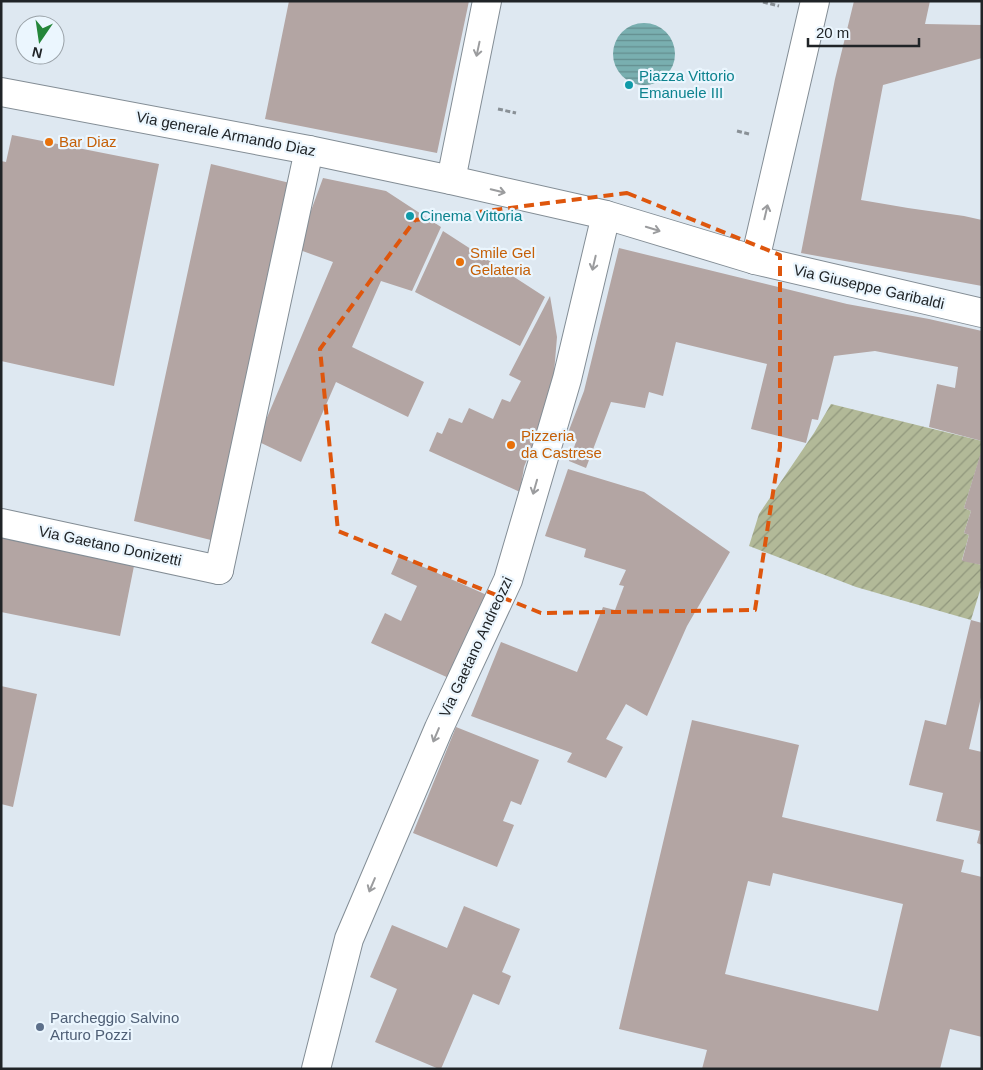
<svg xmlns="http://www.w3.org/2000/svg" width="983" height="1070" viewBox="0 0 983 1070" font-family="Helvetica,sans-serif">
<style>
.garden{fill:url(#garden-furrows)}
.water{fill:url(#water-rules)}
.building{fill:#b3a5a3;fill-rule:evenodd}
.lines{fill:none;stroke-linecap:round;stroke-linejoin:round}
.pedestrian-casing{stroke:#838d95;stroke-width:30}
.minor-casing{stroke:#838d95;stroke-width:30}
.secondary-casing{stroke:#838d95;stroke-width:30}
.path{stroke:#899096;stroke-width:3;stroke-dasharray:5 2.5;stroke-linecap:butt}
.pedestrian{stroke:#fff;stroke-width:28}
.minor{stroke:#fff;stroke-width:28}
.secondary{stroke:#fff;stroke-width:28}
.oneway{stroke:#9b9c9e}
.marked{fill:none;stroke:#de560d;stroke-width:4;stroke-dasharray:10 6;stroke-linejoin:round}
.culture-dot{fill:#0f9aa8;stroke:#ebf6fe;stroke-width:2}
.food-dot{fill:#e8710a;stroke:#ebf6fe;stroke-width:2}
.service-dot{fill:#5c6f8a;stroke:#ebf6fe;stroke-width:2}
.labels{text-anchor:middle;stroke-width:4.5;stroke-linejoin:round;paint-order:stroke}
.culture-label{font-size:15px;fill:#0d838f;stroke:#ebf6fe;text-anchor:start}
.street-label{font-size:15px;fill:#202427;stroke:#ebf6fe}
.food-label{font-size:15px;fill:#c56008;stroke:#ebf6fe;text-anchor:start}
.service-label{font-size:15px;fill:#4e5e75;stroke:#ebf6fe;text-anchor:start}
</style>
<defs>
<pattern id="garden-furrows" width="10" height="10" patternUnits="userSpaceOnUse" patternTransform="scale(1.25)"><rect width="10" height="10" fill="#b2b998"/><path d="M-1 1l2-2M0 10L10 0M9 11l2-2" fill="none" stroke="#90967c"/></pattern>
<pattern id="water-rules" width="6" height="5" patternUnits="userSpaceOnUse" patternTransform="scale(1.25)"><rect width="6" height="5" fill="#79afb0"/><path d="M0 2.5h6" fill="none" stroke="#638e8f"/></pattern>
</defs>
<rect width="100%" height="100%" fill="#dee8f1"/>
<path class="garden" d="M831 404 982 441V450L964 508 971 511 964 533 969 535 962 560 982 565V584L971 620 856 587 749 546 759 514 814 433Z"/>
<path class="water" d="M613 54a31 31 0 1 1 62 0a31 31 0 1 1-62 0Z"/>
<path class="building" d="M289 1H469L437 153 265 119Z
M854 1H930L925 24 982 25V58L883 85 861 200 908 208 964 216 982 220V286L801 253 835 79Z
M12 135 159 164 114 386 1 361V161L6 162Z
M211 164 294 184 219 542 134 521Z
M323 178 386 191 441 227 412 291 381 281 352 347 424 382 408 417 336 382 301 462 257 441 333 262 297 249Z
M443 231 545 297 520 346 415 292Z
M619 248 847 304 929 319 982 331V441L929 427 937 384 955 388 958 367 875 351 834 356 818 420 812 419 806 443 751 429 767 364 676 342 663 396 649 392 645 408 611 402 586 468 569 461 576 442 566 438 584 391Z
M550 296 557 337 552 397 524 467 520 492 429 451 437 432 442 434 449 418 462 423 469 408 493 419 502 399 510 402 521 381 509 375Z
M981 452H982V565L962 561 969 535 964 533 971 511 964 508Z
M568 469 644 492 730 552 687 626 647 716 626 704 606 739 623 747 606 778 567 762 572 753 471 716 501 642 577 672 603 607 615 610 624 586 619 585 626 570 584 557 586 549 545 536Z
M1 534 135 561 120 636 1 612Z
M399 556 489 596 451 679 371 643 385 613 401 621 417 586 391 574Z
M971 620 982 623V693L969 749 982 752V845L977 843 980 831 936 821 943 793 909 785 925 720 946 725Z
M1 686 37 694 13 807 1 804Z
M692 720 799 745 782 817 964 860 961 872 982 877V1037L950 1029 940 1069H702L707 1050 619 1029ZM773 873 903 904 878 1011 725 974 748 881 770 886Z
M456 727 539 760 521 805 511 801 503 821 514 825 497 867 413 833Z
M464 906 520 929 502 972 511 976 499 1005 473 994 441 1069H439L375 1042 397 989 370 977 392 925 447 948Z"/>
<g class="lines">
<defs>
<path id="pedestrian" d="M219 570 309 150"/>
<path id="minor" d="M451 180 487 1
M755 260 815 1
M1 523 219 570
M316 1069 349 939 439 728 508 580 567 379 606 215"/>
<path id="secondary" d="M1 92 309 150 451 180 606 215 755 260 982 313"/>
</defs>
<use href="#pedestrian" class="pedestrian-casing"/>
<use href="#minor" class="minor-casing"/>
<use href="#secondary" class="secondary-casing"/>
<path class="path" d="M763 2 779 6
M498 109 516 113
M737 131 749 134"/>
<use href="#pedestrian" class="pedestrian"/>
<use href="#minor" class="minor"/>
<use href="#secondary" class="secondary"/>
</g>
<defs><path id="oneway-shaft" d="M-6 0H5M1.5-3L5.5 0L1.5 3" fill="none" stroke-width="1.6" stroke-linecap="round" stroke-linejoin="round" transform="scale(1.25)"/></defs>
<g class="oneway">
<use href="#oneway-shaft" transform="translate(478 49) rotate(102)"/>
<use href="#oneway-shaft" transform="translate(498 191) rotate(13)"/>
<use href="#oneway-shaft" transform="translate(766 212) rotate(-77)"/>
<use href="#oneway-shaft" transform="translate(653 229) rotate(17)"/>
<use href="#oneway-shaft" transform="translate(594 263) rotate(103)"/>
<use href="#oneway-shaft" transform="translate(535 487) rotate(106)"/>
<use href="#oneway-shaft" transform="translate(436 735) rotate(113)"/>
<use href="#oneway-shaft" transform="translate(372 885) rotate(113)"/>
</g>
<path class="marked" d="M627 193 780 255V447L755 610 541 613 338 531 320 349 415 220Z"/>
<g class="culture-dot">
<circle cx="629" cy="85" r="5"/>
<circle cx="410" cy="216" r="5"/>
</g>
<g class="food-dot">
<circle cx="49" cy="142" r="5"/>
<circle cx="460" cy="262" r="5"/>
<circle cx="511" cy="445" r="5"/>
</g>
<circle class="service-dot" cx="40" cy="1027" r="5"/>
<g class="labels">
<g class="culture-label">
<text x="639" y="81">Piazza Vittorio<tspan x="639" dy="17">Emanuele III</tspan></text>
<text x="420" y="221">Cinema Vittoria</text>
</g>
<g class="street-label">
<text transform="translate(226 134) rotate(11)" y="5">Via generale Armando Diaz</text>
<text transform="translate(869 287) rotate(13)" y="5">Via Giuseppe Garibaldi</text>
<text transform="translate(110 546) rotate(12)" y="5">Via Gaetano Donizetti</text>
<text transform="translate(476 647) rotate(-65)" y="5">Via Gaetano Andreozzi</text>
</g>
<g class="food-label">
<text x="59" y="147">Bar Diaz</text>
<text x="470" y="258">Smile Gel<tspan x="470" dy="17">Gelateria</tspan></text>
<text x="521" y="441">Pizzeria<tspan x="521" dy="17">da Castrese</tspan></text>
</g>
<g class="service-label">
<text x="50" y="1023">Parcheggio Salvino<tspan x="50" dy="17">Arturo Pozzi</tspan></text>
</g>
</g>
<rect width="983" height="1070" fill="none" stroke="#202427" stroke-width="5"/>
<g transform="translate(40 40) rotate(193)"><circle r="24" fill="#ebf6fe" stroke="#9aa2a8"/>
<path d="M0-4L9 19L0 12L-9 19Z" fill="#24863a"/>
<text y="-8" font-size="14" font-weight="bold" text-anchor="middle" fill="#202427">N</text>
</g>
<path d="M808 38v8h111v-8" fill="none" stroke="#202427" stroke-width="2.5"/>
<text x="816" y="38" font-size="15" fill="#202427" stroke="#ebf6fe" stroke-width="4" paint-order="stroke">20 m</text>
</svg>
